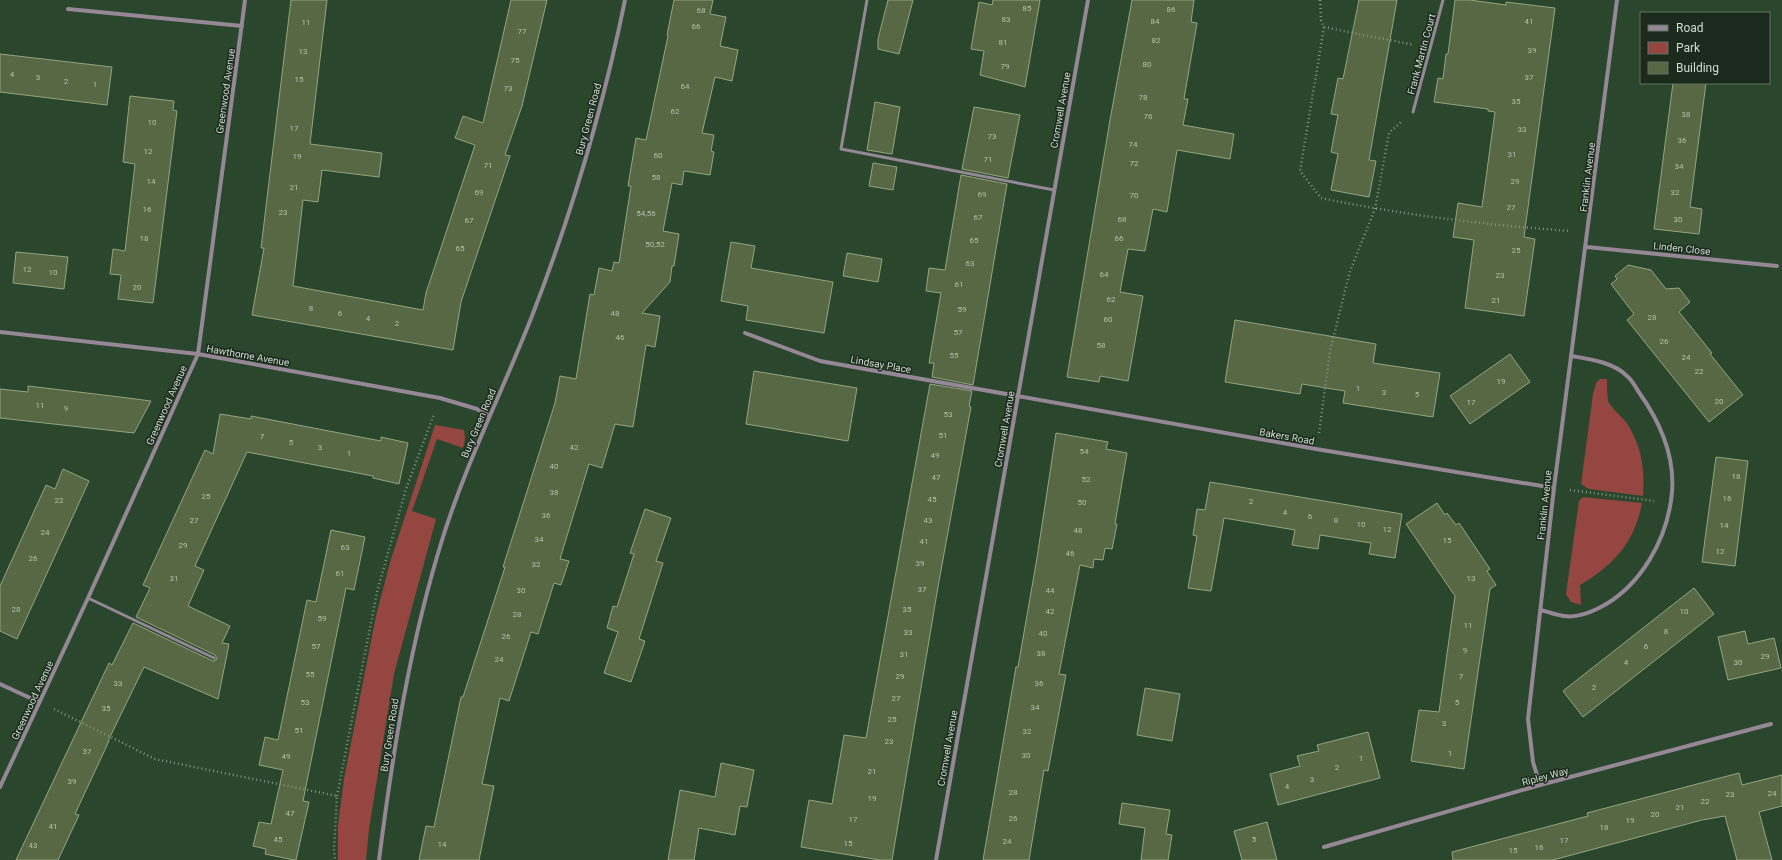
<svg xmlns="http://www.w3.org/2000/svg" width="1782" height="860" viewBox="0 0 1782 860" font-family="Roboto,sans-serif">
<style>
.green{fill:#954640}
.building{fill:#586744;stroke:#95a580}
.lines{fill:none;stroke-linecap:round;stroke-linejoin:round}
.path{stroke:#7f9681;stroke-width:2.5;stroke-dasharray:1 3;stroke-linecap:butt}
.service{stroke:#958795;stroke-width:3}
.minor{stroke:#958795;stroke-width:4}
.labels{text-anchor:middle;stroke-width:3;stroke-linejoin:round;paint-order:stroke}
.number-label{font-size:8px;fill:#b0c1ac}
.street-label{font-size:10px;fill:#cedfcf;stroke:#1c291d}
</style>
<rect width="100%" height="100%" fill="#2a472d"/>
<path class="green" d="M1600 379H1607C1607 386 1607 394 1608 401 1610 407 1624 418 1628 425 1642 448 1645 470 1643 496L1589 489 1581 484 1593 394 1596 383Z
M435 425 464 430 465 438 463 448 437 439 412 511 436 519 394 674 369 829 366 860H338V825L344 779 376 616 391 559Z
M1583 497 1642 503C1635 542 1613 566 1580 585L1581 605 1571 602 1566 594 1579 501Z"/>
<path class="building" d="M291 0H327L310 144 382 153 379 177 322 170 318 202 303 200 293 286 423 310 426 293 475 145 455 138 463 116 483 123 511 0H547L522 106 505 155 510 156 461 302 453 350 252 315 264 248H261Z
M674 0H713L710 14 726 17 720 46 738 50 732 81 715 77 702 133 714 135 711 151 714 152 710 175 684 171 682 185 672 183 663 231 679 234 674 266H672L670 282 642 313 660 316 655 347 646 345 633 427 615 424 602 468 589 464 560 559 569 561 561 585 554 583 538 634 531 632 509 701 500 698 482 784 494 786 479 860H419L426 826 434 827 461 697H463L505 567H503L555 403 560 376 576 379 590 294 594 295 599 268 612 271 614 262 619 263 631 186H628L636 138 646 140 668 36 667 35Z
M888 0H913L899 54 878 49V39Z
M993 0H1040L1025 87 980 75 984 51 971 49 979 2 992 5Z
M1132 0H1194L1191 22 1197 23 1184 99H1188L1183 125 1234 134 1230 159 1177 150 1167 212 1153 209 1145 251 1128 249 1120 292 1143 296 1128 381 1100 376 1099 382 1067 377 1110 120Z
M1359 0H1397L1369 160 1376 161 1369 197 1331 190 1338 154 1331 152 1338 115 1331 114 1338 78 1343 79Z
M1455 0H1470L1506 5V2L1555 8 1524 237 1535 239 1524 316 1465 308 1474 240 1453 237 1458 203 1482 207 1495 112 1488 111V109L1434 102 1438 78 1443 79 1446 54H1448Z
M0 54 112 67 107 105 0 92Z
M1673 83H1706L1690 207 1702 209 1699 234 1654 229Z
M130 96 174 101 173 110 177 111 153 303 118 299 121 275 110 274 113 249 125 251 135 164 123 162Z
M875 102 900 107 892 154 867 150Z
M974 107 1020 115 1008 178 962 169Z
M873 163 897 167 893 190 869 186Z
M961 175 1007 184 973 385 932 377 934 363H929L941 293 926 291 929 268 945 270Z
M731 242 755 246 751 268 833 282 824 333 746 320 748 306 721 301Z
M16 252 68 257 64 289 13 283Z
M847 253 882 259 878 282 843 276Z
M1628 265 1651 270 1666 289 1679 288 1690 302 1679 312 1712 353 1710 354 1743 395 1709 422 1627 320 1634 314 1611 284 1617 279 1615 276Z
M1235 320 1376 344 1373 363 1440 373 1433 417 1343 403 1345 391 1302 384 1300 394 1225 382Z
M1510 354 1530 382 1470 424 1450 396Z
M754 371 857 388 848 441 746 424Z
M930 384 972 391 969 406 971 407 939 581 892 860H880L801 847 809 800 832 804 844 735 866 738Z
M28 386 120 397 151 401 134 433 0 418V389L28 392Z
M220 414 251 419V416L381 441V437L408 443 399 484 373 478V476L247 452 195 566 204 570 188 606 230 626 222 643 229 644 218 699 144 667 108 741H109L75 814 79 815 58 860H16L109 663 112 665 133 623 213 661 217 659 215 655 136 617 150 588 143 585 205 450 213 454Z
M1056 433 1108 442 1106 449 1127 453 1115 524H1117L1112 549 1105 548 1103 560 1094 559 1093 568 1080 565 1059 674 1066 675 1048 771 1044 770 1029 860H983L1016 667H1018L1037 558Z
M1716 457 1748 461 1735 566 1702 562Z
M63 469 89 481 17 639 0 631V586L46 485 55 489Z
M1210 482 1402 514 1395 558 1369 554 1371 543 1320 535 1318 549 1292 545 1295 530 1224 518 1211 591 1188 588 1197 536 1193 535 1197 509 1205 510Z
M1437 503 1445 515 1447 513 1456 525 1459 523 1490 569 1487 571 1496 585 1490 589 1464 769 1411 761 1419 710 1439 712 1455 596 1406 524Z
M645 509 671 518 656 561 663 563 639 639 645 641 631 682 604 673 618 632 607 628 613 606 617 607 626 579 634 554 630 553Z
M331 530 365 537 354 590 346 588 303 801 309 802 296 860H294L265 854 266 849 253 846 259 822 271 824 283 770 259 765 265 737 278 740 307 600 316 602Z
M1694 588 1714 614 1583 717 1563 691Z
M1745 631 1748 644 1774 638 1781 668 1728 680 1718 637Z
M1145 688 1180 694 1172 741 1137 735Z
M1368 732 1380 778 1278 805 1270 774 1300 766 1297 756 1319 751 1317 745Z
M721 763 754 770 747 807 740 806 735 835 699 828 694 860H668L680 790 715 797Z
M1739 773 1742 785 1782 775V806L1759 812 1772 860H1737L1725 816 1702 820 1553 860H1453L1452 852 1588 816 1587 813Z
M1122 803 1170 810 1166 834 1172 835 1168 860H1141L1145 828 1119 824Z
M1267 822 1277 860H1242L1234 831Z"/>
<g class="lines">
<path class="path" d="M1320 0 1321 20 1324 27 1300 171 1321 198C1403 215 1486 225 1570 231
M1324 27 1414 45
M1319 433 1330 351 1350 271 1375 209 1389 133 1401 122
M1570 490 1654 501
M54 709 155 759 337 796 334 849 335 860
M337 796 377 592 406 489 434 414"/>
<path class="service" d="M867 0 841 149 1054 190
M1413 112 1443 0
M88 598 214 658"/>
<path class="minor" d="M68 9 242 26
M1587 247 1777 266
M0 332 198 354 440 398 477 409 489 416
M745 333 820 361 1316 449 1554 488
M1541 610C1548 612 1556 615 1564 616 1576 618 1589 613 1599 608 1641 587 1668 538 1672 492 1675 455 1659 420 1638 391 1635 386 1632 380 1627 376 1613 362 1589 359 1571 356
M0 684 39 702
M1540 785 1533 762 1528 719 1554 488 1617 0
M0 787 88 598 198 354 245 0
M1324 847 1540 785 1771 724
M379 860C393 751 410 642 443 537 467 461 503 390 532 316 572 213 603 108 625 0
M936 860 1088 0"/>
</g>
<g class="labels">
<g class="number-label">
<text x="1027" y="11">85</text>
<text x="1171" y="12">86</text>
<text x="701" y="13">68</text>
<text x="1006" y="22">83</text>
<text x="1155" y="24">84</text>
<text x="1529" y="24">41</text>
<text x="306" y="25">11</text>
<text x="696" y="29">66</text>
<text x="522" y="34">77</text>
<text x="1156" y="43">82</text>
<text x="1003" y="45">81</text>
<text x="1532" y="53">39</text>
<text x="303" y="54">13</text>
<text x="515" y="63">75</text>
<text x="1147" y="67">80</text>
<text x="1005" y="69">79</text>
<text x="12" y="77">4</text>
<text x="38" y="80">3</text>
<text x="1529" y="80">37</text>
<text x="299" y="82">15</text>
<text x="66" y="84">2</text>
<text x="95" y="87">1</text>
<text x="685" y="89">64</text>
<text x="508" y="91">73</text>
<text x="1143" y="100">78</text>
<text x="1516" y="104">35</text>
<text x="675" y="114">62</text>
<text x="1686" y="117">38</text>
<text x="1148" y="119">76</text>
<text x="152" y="125">10</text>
<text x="294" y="131">17</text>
<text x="1522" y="132">33</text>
<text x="992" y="139">73</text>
<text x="1682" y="143">36</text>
<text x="1133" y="147">74</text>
<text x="148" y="154">12</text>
<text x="1512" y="157">31</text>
<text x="658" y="158">60</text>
<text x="297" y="159">19</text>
<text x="988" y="162">71</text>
<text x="1134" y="166">72</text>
<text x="488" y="168">71</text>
<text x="1679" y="169">34</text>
<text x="656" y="180">58</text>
<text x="151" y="184">14</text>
<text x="1515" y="184">29</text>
<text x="294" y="190">21</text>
<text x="479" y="195">69</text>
<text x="1675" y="195">32</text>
<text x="982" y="197">69</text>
<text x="1134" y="198">70</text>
<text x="1511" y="210">27</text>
<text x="147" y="212">16</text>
<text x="283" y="215">23</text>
<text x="646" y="216">54,56</text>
<text x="978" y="220">67</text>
<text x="1122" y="222">68</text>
<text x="1678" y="222">30</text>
<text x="469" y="223">67</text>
<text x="144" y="241">18</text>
<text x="1119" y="241">66</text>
<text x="974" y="243">65</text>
<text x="655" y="247">50,52</text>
<text x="460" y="251">65</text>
<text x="1516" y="253">25</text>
<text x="970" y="266">63</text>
<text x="27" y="272">12</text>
<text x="53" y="275">10</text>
<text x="1104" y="277">64</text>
<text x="1500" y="278">23</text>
<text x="959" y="287">61</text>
<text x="137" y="290">20</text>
<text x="1111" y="302">62</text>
<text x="1496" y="303">21</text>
<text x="311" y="311">8</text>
<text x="962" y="312">59</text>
<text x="340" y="316">6</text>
<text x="615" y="316">48</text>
<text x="1652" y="320">28</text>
<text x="368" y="321">4</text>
<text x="1108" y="322">60</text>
<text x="397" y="326">2</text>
<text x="958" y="335">57</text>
<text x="620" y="340">46</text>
<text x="1664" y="344">26</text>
<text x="1101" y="348">58</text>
<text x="954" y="358">55</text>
<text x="1686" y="360">24</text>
<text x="1699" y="374">22</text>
<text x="1501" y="384">19</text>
<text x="1358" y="391">1</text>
<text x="1384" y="395">3</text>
<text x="1417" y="397">5</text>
<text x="1719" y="404">20</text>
<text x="1471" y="405">17</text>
<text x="40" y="408">11</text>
<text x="66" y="411">9</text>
<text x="948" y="417">53</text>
<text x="943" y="438">51</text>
<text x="262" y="439">7</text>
<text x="291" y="445">5</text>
<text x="320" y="450">3</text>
<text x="574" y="450">42</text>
<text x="1084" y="454">54</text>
<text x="349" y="456">1</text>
<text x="935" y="458">49</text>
<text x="554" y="469">40</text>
<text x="1736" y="479">18</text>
<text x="936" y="480">47</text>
<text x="1086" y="482">52</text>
<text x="554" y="495">38</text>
<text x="206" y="499">25</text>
<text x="1727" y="501">16</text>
<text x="932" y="502">45</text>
<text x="59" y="503">22</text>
<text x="1251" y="504">2</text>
<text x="1082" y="505">50</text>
<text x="1285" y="515">4</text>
<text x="546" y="518">36</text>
<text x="1310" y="519">6</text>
<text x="194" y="523">27</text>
<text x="928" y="523">43</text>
<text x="1336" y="523">8</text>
<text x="1361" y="527">10</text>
<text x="1724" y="528">14</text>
<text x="1387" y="532">12</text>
<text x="1078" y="533">48</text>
<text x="45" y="535">24</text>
<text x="539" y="542">34</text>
<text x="1447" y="543">15</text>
<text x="924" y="544">41</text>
<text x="183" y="548">29</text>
<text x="345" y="550">63</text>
<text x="1720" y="554">12</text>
<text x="1070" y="556">46</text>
<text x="33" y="561">26</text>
<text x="920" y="566">39</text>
<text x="536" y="567">32</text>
<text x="340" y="576">61</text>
<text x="174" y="581">31</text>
<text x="1471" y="581">13</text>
<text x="922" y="592">37</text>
<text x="521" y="593">30</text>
<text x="1050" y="593">44</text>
<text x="16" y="612">28</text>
<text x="907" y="612">35</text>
<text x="1050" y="614">42</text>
<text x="1684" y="614">10</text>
<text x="517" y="617">28</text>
<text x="322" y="621">59</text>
<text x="1468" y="628">11</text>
<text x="1666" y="634">8</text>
<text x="908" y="635">33</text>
<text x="1043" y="636">40</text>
<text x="506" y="639">26</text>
<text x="316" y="649">57</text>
<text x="1646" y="649">6</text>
<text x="1465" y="653">9</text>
<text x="1041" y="656">38</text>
<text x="904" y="657">31</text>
<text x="1765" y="659">29</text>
<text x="499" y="662">24</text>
<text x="1626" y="665">4</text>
<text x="1738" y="665">30</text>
<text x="310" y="677">55</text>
<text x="900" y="679">29</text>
<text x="1461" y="679">7</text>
<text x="118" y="686">33</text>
<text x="1039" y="686">36</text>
<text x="1594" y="690">2</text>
<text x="896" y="701">27</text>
<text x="305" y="705">53</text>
<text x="1457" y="705">5</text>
<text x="1035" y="710">34</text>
<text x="106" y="711">35</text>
<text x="892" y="722">25</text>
<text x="1444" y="726">3</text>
<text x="299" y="733">51</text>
<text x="1027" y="734">32</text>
<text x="889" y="744">23</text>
<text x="87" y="754">37</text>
<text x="1450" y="756">1</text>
<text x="1026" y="758">30</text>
<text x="286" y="759">49</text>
<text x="1361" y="761">1</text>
<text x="1337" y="770">2</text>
<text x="872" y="774">21</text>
<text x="1312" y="782">3</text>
<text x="72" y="784">39</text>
<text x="1287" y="789">4</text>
<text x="1013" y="795">28</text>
<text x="1772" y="796">24</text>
<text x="1730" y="797">23</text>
<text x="872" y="801">19</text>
<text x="1705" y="804">22</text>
<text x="1680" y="810">21</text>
<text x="290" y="816">47</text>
<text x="1655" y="817">20</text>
<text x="1013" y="821">26</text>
<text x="853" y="822">17</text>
<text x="1630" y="823">19</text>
<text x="53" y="829">41</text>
<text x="1604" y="830">18</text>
<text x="278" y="842">45</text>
<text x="1254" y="842">5</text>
<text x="1564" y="843">17</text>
<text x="1007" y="844">24</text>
<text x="848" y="846">15</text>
<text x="442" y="847">14</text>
<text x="33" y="848">43</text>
<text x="1539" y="850">16</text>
<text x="1513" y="853">15</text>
</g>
<g class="street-label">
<text transform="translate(1421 54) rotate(-75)" y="4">Frank Martin Court</text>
<text transform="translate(225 91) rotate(-82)" y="4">Greenwood Avenue</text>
<text transform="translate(1060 110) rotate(-80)" y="4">Cromwell Avenue</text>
<text transform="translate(588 119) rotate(-75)" y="4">Bury Green Road</text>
<text transform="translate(1587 177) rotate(-83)" y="4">Franklin Avenue</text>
<text transform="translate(1682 248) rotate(6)" y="4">Linden Close</text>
<text transform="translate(248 355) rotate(10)" y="4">Hawthorne Avenue</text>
<text transform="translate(881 364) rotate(10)" y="4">Lindsay Place</text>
<text transform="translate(166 405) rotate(-66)" y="4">Greenwood Avenue</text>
<text transform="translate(478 423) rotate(-67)" y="4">Bury Green Road</text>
<text transform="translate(1004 429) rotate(-80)" y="4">Cromwell Avenue</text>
<text transform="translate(1287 436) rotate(10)" y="4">Bakers Road</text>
<text transform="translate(1544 505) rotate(-84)" y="4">Franklin Avenue</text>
<text transform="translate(32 700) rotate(-65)" y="4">Greenwood Avenue</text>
<text transform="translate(389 735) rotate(-81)" y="4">Bury Green Road</text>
<text transform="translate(947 748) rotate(-80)" y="4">Cromwell Avenue</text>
<text transform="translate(1545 776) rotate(-15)" y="4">Ripley Way</text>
</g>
</g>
<rect x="1640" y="12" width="130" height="72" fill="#1c291d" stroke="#637264"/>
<rect x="1648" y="25" width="20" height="6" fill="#958795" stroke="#637264"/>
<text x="1676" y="32" font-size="12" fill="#cedfcf">Road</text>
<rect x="1648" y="42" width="20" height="12" fill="#954640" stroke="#637264"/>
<text x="1676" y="52" font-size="12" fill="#cedfcf">Park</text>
<rect x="1648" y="62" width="20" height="12" fill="#586744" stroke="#637264"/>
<text x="1676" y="72" font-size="12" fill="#cedfcf">Building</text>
</svg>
